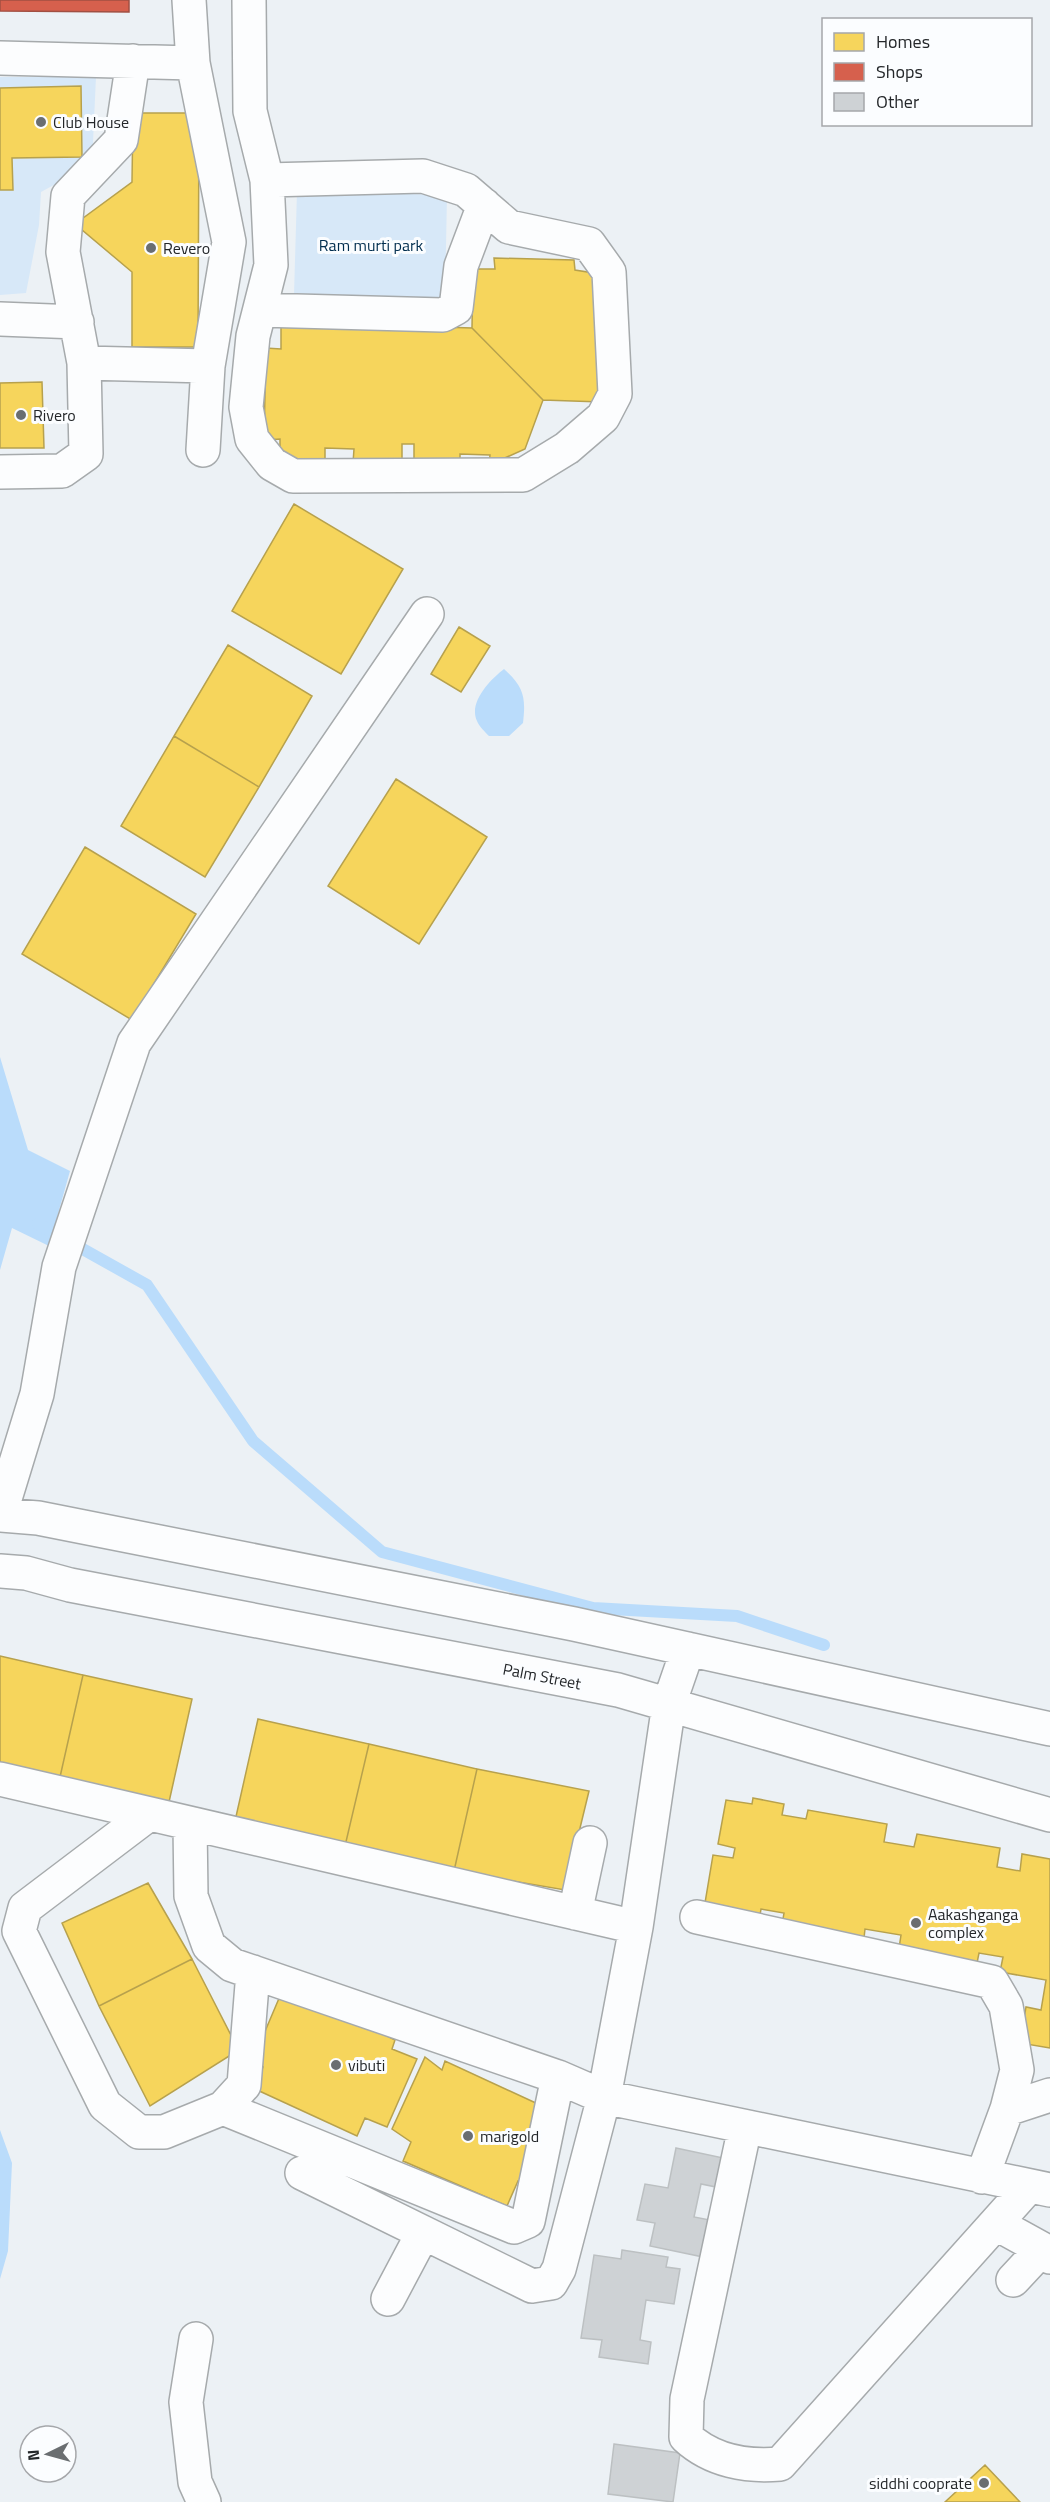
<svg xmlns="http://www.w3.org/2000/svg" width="1050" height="2502" viewBox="0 0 1050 2502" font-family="'Titillium Web',sans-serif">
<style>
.green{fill:#d7e8f8}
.water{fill:#badcfb}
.homes{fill:#f6d55c;stroke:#b7a14d;stroke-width:1.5}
.shops{fill:#d6604d;stroke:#a14f42;stroke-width:1.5}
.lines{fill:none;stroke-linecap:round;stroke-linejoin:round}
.stream{stroke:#badcfb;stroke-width:12}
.building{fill:#ced2d5;stroke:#bcc0c2;stroke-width:1.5}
.minor-casing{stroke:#a6aaac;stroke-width:36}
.minor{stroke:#fcfdfe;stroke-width:33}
.poi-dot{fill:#6a6e71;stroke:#fbfdff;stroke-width:2}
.labels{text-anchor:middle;stroke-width:6;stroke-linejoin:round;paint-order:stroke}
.poi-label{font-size:16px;fill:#24272a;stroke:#fbfdff;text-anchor:start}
.park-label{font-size:16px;fill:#002d4e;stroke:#fbfdff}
.street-label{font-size:16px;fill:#24272a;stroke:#fbfdff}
</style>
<rect width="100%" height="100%" fill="#ecf1f5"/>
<path class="green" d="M0 77H96L92 164 41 192 39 225 26 293 0 295Z
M297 191 447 195 445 298 294 295Z"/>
<path class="water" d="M504 669C524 687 526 697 523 723L509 736H489C485 732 479 726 477 721 468 702 491 679 504 669Z
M0 1057 28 1150 70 1171 49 1246 12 1228 0 1270Z
M0 2130 12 2163 8 2251 0 2279Z"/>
<path class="homes" d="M81 86 82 157 12 158 13 190H0V88Z
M133 113H199L198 347H132V272L75 224 132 182Z
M494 258 574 260 575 270 600 274 601 402 543 400 472 328 473 269H495Z
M281 322 472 328 543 400 525 449 489 465 490 455 460 454V465L414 463V444H402V464L353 463 354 449 325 448V461L280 460V439L264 440 266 348 281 349Z
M42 382 44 448H0V383Z
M294 504 403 569 341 674 232 611Z
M459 627 490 646 461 692 431 674Z
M228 645 312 696 259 787 174 736Z
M174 736 259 787 205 877 121 826Z
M396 779 487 837 419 944 328 886Z
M85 847 196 914 132 1020 22 954Z
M0 1656 83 1675 60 1777 0 1763Z
M83 1675 192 1699 169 1802 60 1777Z
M258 1719 369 1744 345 1846 235 1821Z
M369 1744 477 1769 454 1871 345 1846Z
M477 1769 589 1791 565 1890 454 1871Z
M753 1798 784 1804 782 1815 806 1819 808 1810 887 1824 884 1842 914 1847 917 1834 1000 1848 997 1867 1020 1871 1022 1854 1050 1859V2048L1020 2043 1026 2007 1041 2010 1046 1980 1000 1972 1003 1957 979 1953 976 1968 898 1955 901 1935 865 1929 864 1938 782 1925 784 1913 761 1909 759 1921 726 1915 727 1907 705 1903 713 1855 733 1858 735 1848 718 1844 726 1800 752 1804Z
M148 1883 192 1959 99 2006 62 1923Z
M192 1959 236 2045 234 2053 150 2106 99 2006Z
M295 1990 395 2040 392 2049 417 2059 387 2127 365 2118 357 2136 255 2089 263 2067 252 2062 280 1996Z
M425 2057 442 2070 445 2061 538 2104 529 2186 518 2181 507 2206 403 2161 411 2142 392 2129Z
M985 2465 1020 2502H945Z"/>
<path class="shops" d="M0 0H129V12L0 11Z"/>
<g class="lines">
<path class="stream" d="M38 1224 147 1285 253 1441 382 1552 593 1608 737 1616 824 1645"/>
</g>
<path class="building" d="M676 2148 728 2159 721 2188 701 2184 694 2217 715 2221 708 2258 650 2246 655 2223 637 2220 645 2184 668 2188Z
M622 2250 668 2257 666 2267 680 2269 674 2304 646 2300 640 2340 651 2342 648 2364 599 2357 602 2340 581 2338 594 2255 621 2259Z
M614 2444 680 2453 673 2502 608 2494Z"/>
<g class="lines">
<defs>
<path id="minor" d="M249 0 250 111 267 180 271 265 253 336 246 407 252 439 272 464 293 476 523 475 567 448 603 417 615 394 609 272 589 244 509 227 466 190 423 176 267 180
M0 58 193 63
M260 310 443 315 456 308 461 266 484 205
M0 319 77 322
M84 363 63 252 68 196 121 140 133 61
M203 450 208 366
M0 472 62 471 86 454 84 363 208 366 229 242 193 63 189 0
M0 1515 38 1518 574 1624 1050 1729
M0 1515 37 1394 59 1267 134 1043 427 614
M0 1571 26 1573 70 1585 618 1690 1050 1815
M0 1779 636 1927
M149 1814 25 1908 19 1931 105 2105 139 2132H164L223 2108 244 2085 253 1972
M190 1824 191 1896 209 1946 232 1965 558 2077 604 2097 636 1927 669 1704 688 1649
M575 1913 590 1843
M697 1917 992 1982 1006 2006 1017 2070 1007 2109 982 2177
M223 2108 514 2227 528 2221 558 2077
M1007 2109 1050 2095
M745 2127 687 2399 686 2437C712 2461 747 2467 780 2464L1029 2186
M302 2173 532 2286 551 2283 559 2269 604 2097 1050 2190
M997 2224 1042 2249 1050 2257
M1013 2280 1042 2249
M388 2299 423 2233
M196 2339 186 2402 195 2482 204 2502"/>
</defs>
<use href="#minor" class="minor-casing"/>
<use href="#minor" class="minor"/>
</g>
<g class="poi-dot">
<circle cx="41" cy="122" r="6"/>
<circle cx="151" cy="248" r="6"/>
<circle cx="21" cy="415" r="6"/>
<circle cx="916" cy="1923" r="6"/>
<circle cx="336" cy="2065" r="6"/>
<circle cx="468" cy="2136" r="6"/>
<circle cx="984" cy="2483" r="6"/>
</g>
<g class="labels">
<g class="poi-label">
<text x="53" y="128">Club House</text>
<text x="163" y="254">Revero</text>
<text x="33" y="421">Rivero</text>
<text x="928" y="1920">Aakashganga<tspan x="928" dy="18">complex</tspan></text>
<text x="348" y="2071">vibuti</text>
<text x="480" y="2142">marigold</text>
<text x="972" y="2489" text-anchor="end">siddhi cooprate</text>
</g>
<g class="park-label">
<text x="371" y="251">Ram murti park</text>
</g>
<g class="street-label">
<text transform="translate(542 1676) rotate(11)" y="6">Palm Street</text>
</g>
</g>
<rect x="822" y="18" width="210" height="108" fill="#fbfdff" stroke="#a5a7aa" stroke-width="1.5"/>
<rect x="834" y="33" width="30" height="18" fill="#f6d55c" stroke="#a5a7aa" stroke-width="1.5"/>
<text x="876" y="48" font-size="18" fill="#24272a">Homes</text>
<rect x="834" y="63" width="30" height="18" fill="#d6604d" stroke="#a5a7aa" stroke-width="1.5"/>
<text x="876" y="78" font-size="18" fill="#24272a">Shops</text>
<rect x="834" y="93" width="30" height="18" fill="#ced2d5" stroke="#a5a7aa" stroke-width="1.5"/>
<text x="876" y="108" font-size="18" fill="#24272a">Other</text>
<g transform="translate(48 2454) rotate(265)"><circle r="28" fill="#fbfdff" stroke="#a5a7aa" stroke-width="1.5"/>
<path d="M0-4.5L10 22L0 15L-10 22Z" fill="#6a6e71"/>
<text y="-9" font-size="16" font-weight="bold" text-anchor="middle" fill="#24272a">N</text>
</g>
</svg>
